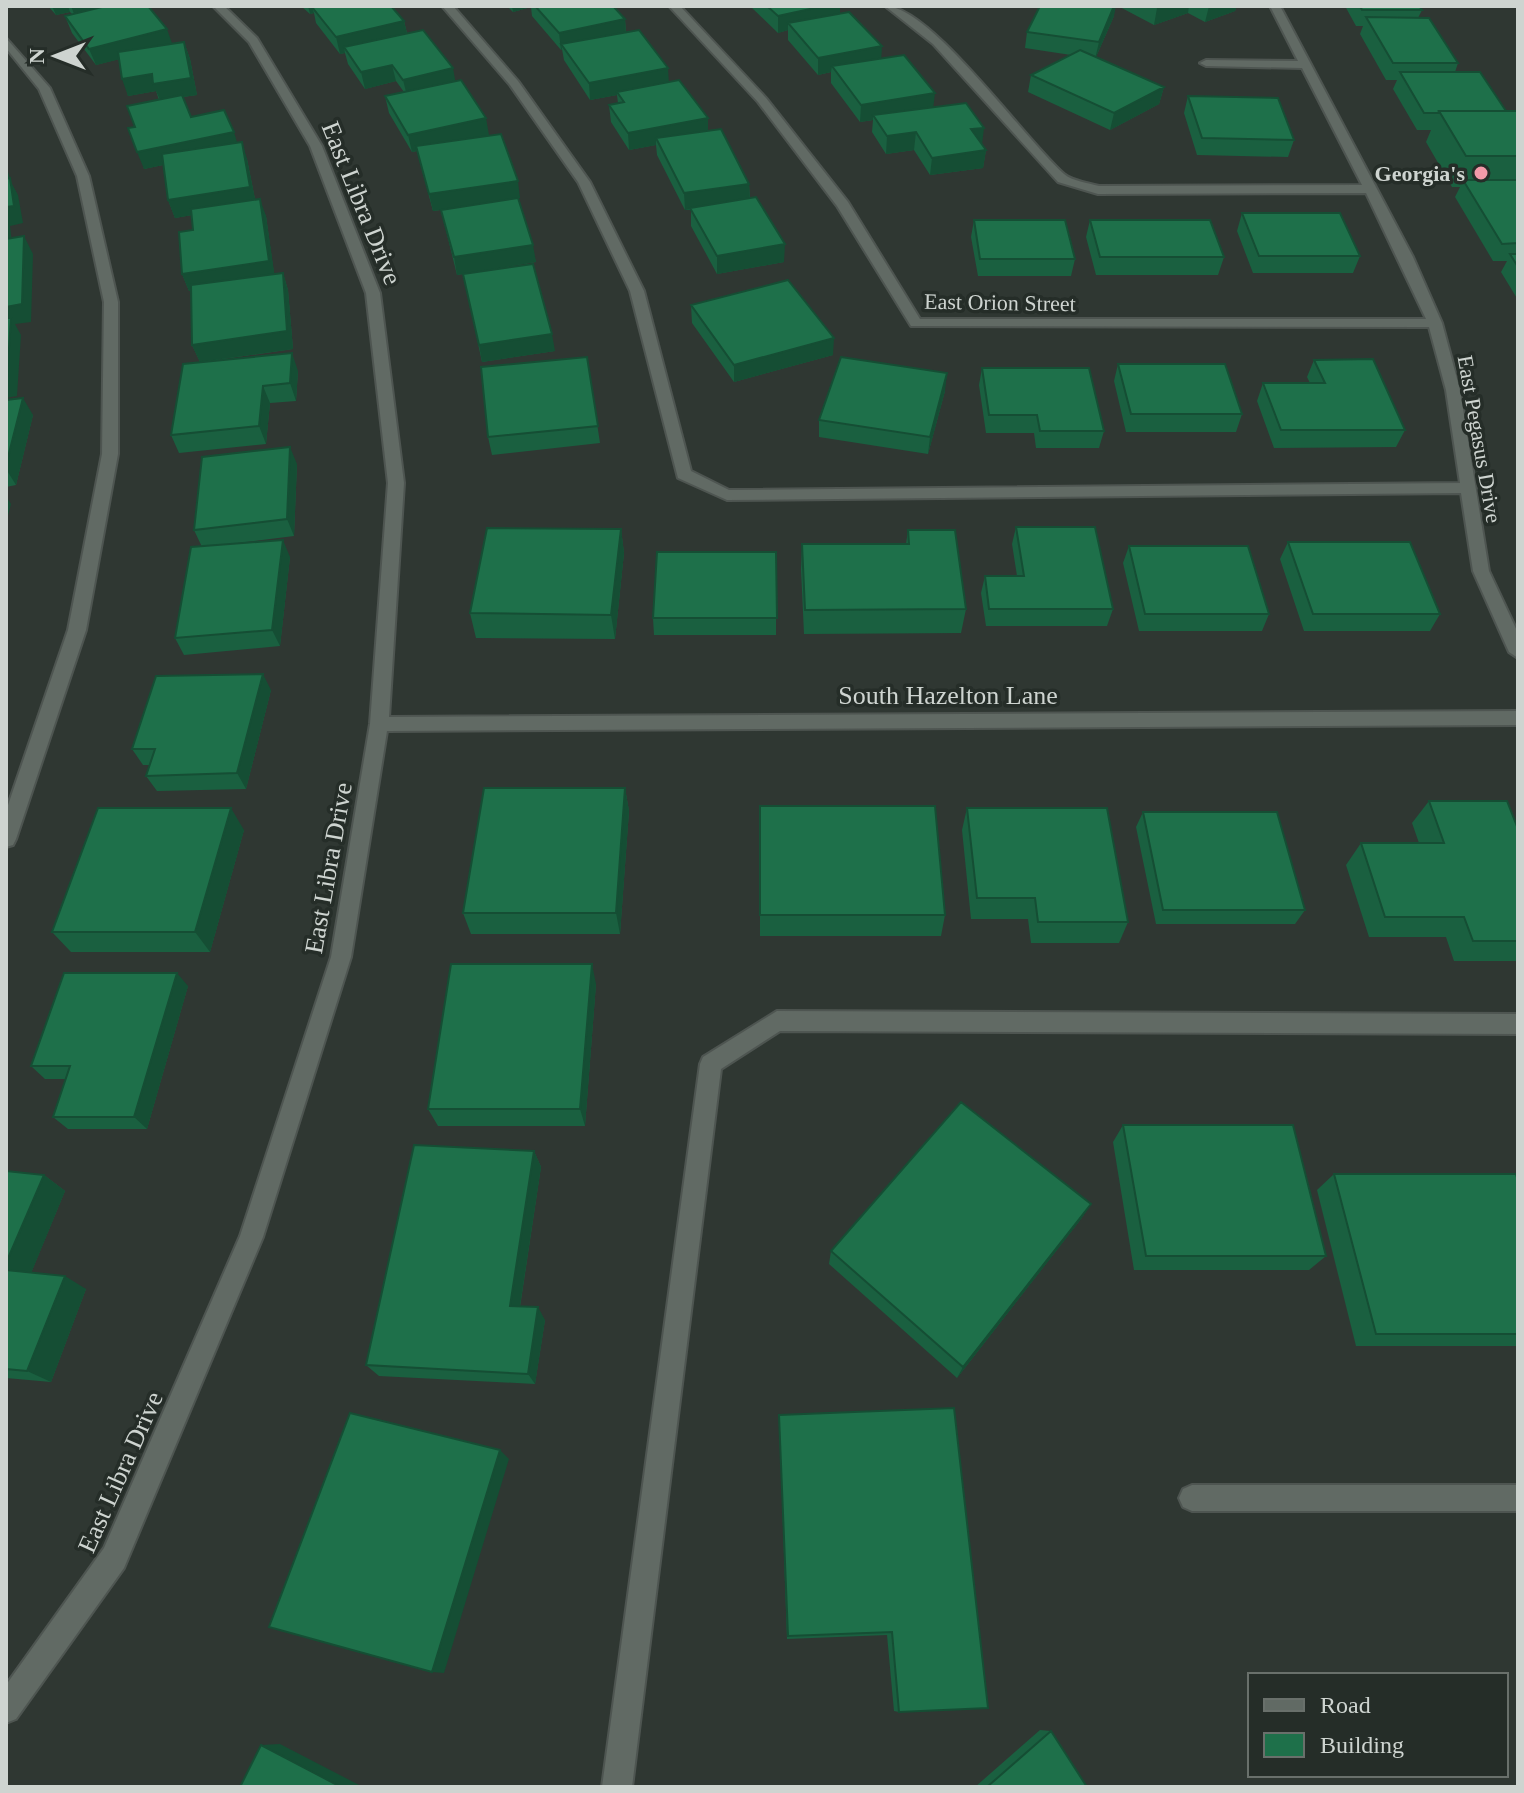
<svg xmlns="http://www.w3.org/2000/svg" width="1524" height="1793" viewBox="0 0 1524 1793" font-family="'Times New Roman',serif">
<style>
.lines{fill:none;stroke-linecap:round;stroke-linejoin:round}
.minor-casing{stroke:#4e5551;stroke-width:4}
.minor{fill:#616a64;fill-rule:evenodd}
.wall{fill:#1a6040}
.shaded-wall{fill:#154e34}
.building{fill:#1e704a;stroke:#154e34;stroke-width:2}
.poi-dot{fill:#f39aa9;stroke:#252d28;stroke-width:3}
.labels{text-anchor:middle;stroke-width:7;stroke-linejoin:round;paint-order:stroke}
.far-poi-label{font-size:22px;font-weight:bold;fill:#ced4d0;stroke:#252d28;text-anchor:end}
.far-street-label{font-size:22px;fill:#ced4d0;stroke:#252d28}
.street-label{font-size:26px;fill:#ced4d0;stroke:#252d28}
</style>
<rect width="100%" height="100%" fill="#2f3732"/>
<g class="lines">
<defs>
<path id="minor" d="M213 6H224L257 38 322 146 380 293 404 483 389 717 1518 711V725L387 731 351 957 263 1237 124 1568 16 1719 6 1723V1685L104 1548 240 1236 331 957 370 724 388 483 366 293 310 146 249 42Z
M442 6H453L518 81 590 182 644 291 691 471 729 490 1460 483 1446 390 1429 327 911 326 837 206 758 102 669 6H680L766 98 848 202 920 319H1426L1366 193 1098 194 1058 182 933 44 885 6C931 6 1025 140 1064 174 1072 181 1088 183 1099 186L1362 185 1302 68 1206 66 1200 63 1206 60 1298 61 1270 6H1280L1413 257 1442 323 1460 390 1489 571 1518 633V658L1509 652 1473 571 1461 493 727 500 678 478 630 291 578 182 510 85Z
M6 38 50 88 89 176 118 302V454L86 630 16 839 13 845 6 847V811L68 630 102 454 104 302 77 176 39 89 6 48Z
M777 1011 1518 1014V1034L780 1031 721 1069 632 1787H602L700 1064 703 1057Z
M1192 1485H1518V1511H1192L1183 1507 1179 1498 1183 1489Z"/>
</defs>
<use href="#minor" class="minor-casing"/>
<use href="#minor" class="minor"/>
</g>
<path class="wall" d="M48 6H148L172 44 184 42 190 59 197 95 183 97 191 117 237 143 247 159 255 199 266 216 274 274 283 273 288 290 293 349 210 361 298 371 296 401 270 403 266 444 179 453 171 435 200 362 192 345V291H189L182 274 193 230 192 215 175 218 168 200 163 165 144 169 135 127 159 100 156 91 128 96 119 59 96 65 72 33 65 16 72 14 70 12 56 15Z
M301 6H391L404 21 407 33 455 82 489 135 479 137 520 198H518L536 262 469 273 555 351 482 362 463 274 457 275 441 210 433 211 417 151 412 152 389 113 385 96 404 92 396 81 365 89 348 64 345 53 340 54 316 23 314 13 310 14Z
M507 6H613L625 19 626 32 669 82 708 118V131L749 184 750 198 784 262 717 274 691 226V210H685L657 155 656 145 629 150 611 122 609 105 618 103 617 95 590 100 564 60 562 49 561 50 532 16 531 7 513 12Z
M750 6H840V14L881 59 933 107 982 145 986 150 983 168 930 175 914 150 886 154 872 132 873 120 860 122 831 83V72L818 75 788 40V30L778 33Z
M1118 6H1237L1235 11 1205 22 1188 13 1154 25Z
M1345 6H1419L1422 10 1418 18 1458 63 1455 72 1506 111H1518V300L1501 272 1507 261H1493L1455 197 1460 187H1452L1426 142 1431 130H1417L1393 89 1397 80H1386L1360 34 1363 26H1356Z
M1114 16 1096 57 1164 87 1159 104 1110 130 1028 92 1031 75 1071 55 1025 48 1027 32Z
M1188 96 1294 140 1288 157 1197 155 1184 113Z
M1242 213 1360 256 1353 273H1253L1237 231Z
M974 220 1075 259 1071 276H978L971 237Z
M1090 220 1224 257 1218 275H1096L1086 237Z
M691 305 833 355 734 382 692 323Z
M587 357 600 443 492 455 488 437Z
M1314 360 1405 430 1396 447 1274 448 1257 401 1263 383H1310L1307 377Z
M1118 364 1242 414 1236 432H1126L1114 381Z
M982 368 1104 431 1099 448H1036L1034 433H986L979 385Z
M945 391 928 454 819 437V420Z
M6 400 33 415 16 485 6 487Z
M297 464 294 536 222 545 290 557 280 646 184 655 175 638 202 547 194 530Z
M1016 527 1113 609 1107 626H986L981 593 985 576H1017L1012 544Z
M621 529 624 553 615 639 476 638 470 613Z
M908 530 966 609 961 633 804 634 801 569 802 544H906Z
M1288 542 1440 614 1430 631H1304L1280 559Z
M1129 546 1269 614 1262 631H1139L1123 563Z
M776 552V635H654L653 618Z
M271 690 246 789 157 791 146 776 150 765H143L132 749Z
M625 788 629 811 620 934H471L463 913Z
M1429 801 1518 829V961H1454L1446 937H1369L1346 865 1361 843H1419L1412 823Z
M760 806 945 915 941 936H760Z
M967 808 1128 922 1119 943H1031L1028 919H971L962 830Z
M1143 812 1305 910 1295 924H1156L1136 827Z
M244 830 210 952H71L52 932Z
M596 984 585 1126H438L428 1109Z
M188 986 147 1129H68L53 1117 66 1079H45L31 1066Z
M1123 1125 1326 1256 1309 1270H1134L1113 1142Z
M534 1151 541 1167 520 1307 545 1320 535 1384 379 1376 366 1365Z
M6 1171 44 1175 65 1191 31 1273 86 1289 51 1382 6 1378Z
M1334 1174 1518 1181V1346H1356L1317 1190Z
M1091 1204 1081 1219 957 1378 829 1264 831 1251Z
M954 1408 899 1712 894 1711 887 1635 787 1639 779 1415Z
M1040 1730 1051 1731 1087 1787H975Z"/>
<path class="shaded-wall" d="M52 6H68L70 12 56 15Z
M71 6H125L76 19Z
M308 6H339L312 7 314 13 310 14Z
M512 6H531V7L513 12Z
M824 6H840V19L788 23V30L778 33V16Z
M1114 6H1116L1114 16 1095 59 1099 42Z
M1164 6H1189L1188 13 1154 25 1157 8Z
M1209 6H1237L1235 11 1205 22Z
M625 19 626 35 561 44 562 49 561 50 559 33Z
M404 21 408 38 344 47 345 53 340 54 336 37Z
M167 29 173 46 96 65 89 49Z
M184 42 190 59 197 95 160 100 156 91 128 96 122 79Z
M882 46 881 63 832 66 831 72 818 75V58Z
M392 65 396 81 365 89 361 72Z
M453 68 456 85 407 96 403 80Z
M668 68 669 84 617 92V95L590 100 589 83Z
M1164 87 1159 104 1110 130 1114 113Z
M935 93 933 110 873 115V120L860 122 861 105Z
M486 118 489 135 412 152 408 135Z
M708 118V135L656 138V145L629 150 628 133Z
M984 128 982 145 971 129Z
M234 132 239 149 144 169 137 152Z
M916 132 914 150 886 154 887 136Z
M242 142 247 159 256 204 175 218 168 200Z
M986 150 983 168 930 175 932 158Z
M6 165 11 182 18 195 23 223 10 226 12 243 6 244Z
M518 181 520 198 433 211 429 194Z
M749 184 750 201 685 210 684 193Z
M260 199 266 216 275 278 189 291 182 274Z
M24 236 33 254 31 322 15 324 21 335 17 396 6 398V307Z
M785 244 784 262 717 274V256Z
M533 245 536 262 457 275 454 257Z
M283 273 288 290 293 349 200 362 192 345Z
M552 334 555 351 482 362 479 345Z
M834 338 833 355 734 382V365Z
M292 353 298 371 296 401 290 383Z
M947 373 945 391 928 454 930 437Z
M263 386 270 403 266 444 259 426Z
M23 398 33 415 16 485 6 469V465Z
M290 447 297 464 294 536 287 519Z
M6 496 11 504 6 523Z
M621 529 624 553 615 639 611 615Z
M283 540 290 557 280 646 272 630Z
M263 674 271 690 246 789 237 773Z
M625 788 629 811 620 934 616 913Z
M231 808 244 830 210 952 195 932Z
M592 964 596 984 585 1126 580 1109Z
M177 973 188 986 147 1129 134 1117Z
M534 1151 541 1167 518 1319 510 1306Z
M44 1175 65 1191 27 1283 6 1272V1263Z
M1091 1204 1081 1219 957 1378 963 1367Z
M65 1276 86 1289 51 1382 27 1371Z
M538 1307 545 1320 535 1384 528 1374Z
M500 1450 509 1459 444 1673 432 1672Z
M280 1744 363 1787H341L261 1745Z"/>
<path class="building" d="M106 6H148L167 29 89 49 65 16Z
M314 6H391L404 21 336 37 312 7Z
M535 6H613L625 19 559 33Z
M767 6H824L778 16Z
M1040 6H1114L1099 42 1027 32Z
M1360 6H1419L1422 10H1362Z
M849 12 882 46 818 58 788 23Z
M1366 17 1429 18 1458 63H1393Z
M423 30 453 68 403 80 392 65 361 72 344 47Z
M639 30 668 68 589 83 561 44Z
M184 42 191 78 153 84 152 74 122 79 118 52Z
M1080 50 1164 87 1114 113 1031 75Z
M904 55 935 93 861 105 832 66Z
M1400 72H1480L1506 111H1439L1438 113H1424Z
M461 80 486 118 408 135 385 96Z
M679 80 708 118 628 133 609 105 624 102 617 92Z
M182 95 191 117 224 110 234 132 137 152 128 128 135 127 127 106Z
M1188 96 1278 98 1294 140 1202 138Z
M966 103 984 128 971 129 986 150 932 158 916 132 887 136 873 115Z
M1439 111H1518V156H1466Z
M721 129 749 184 684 193 656 138Z
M501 134 518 181 429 194 416 146Z
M242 142 250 187 168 200 162 154Z
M10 178 14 206 6 207V179Z
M1463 180H1518V243L1502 244Z
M756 197 785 244 717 256 690 208Z
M518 198 533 245 454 257 441 210Z
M260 199 269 261 182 274 179 232 193 230 191 209Z
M1242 213H1340L1360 256H1259Z
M974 220H1065L1075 259H980Z
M1090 220H1210L1224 257H1100Z
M24 236 22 304 6 307V239Z
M1510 254H1518V267Z
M533 264 552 334 479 345 463 274Z
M283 273 287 331 192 345 191 285Z
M788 280 834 338 734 365 691 305Z
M6 318H11L7 378 6 379Z
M292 353 290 383 263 386 259 426 171 435 183 364Z
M587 357 598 426 488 437 481 367Z
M841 357 947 373 930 437 819 420Z
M1373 359 1405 430H1281L1263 383H1325L1314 360Z
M1118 364H1225L1242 414H1131Z
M982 368H1089L1104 431H1040L1037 415H989Z
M23 398 6 465V400Z
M290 447 287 519 194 530 202 457Z
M1016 527H1095L1113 609H989L985 576H1024Z
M487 528 621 529 611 615 470 613Z
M908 530H955L966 609 805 610 802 544H909Z
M283 540 272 630 175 638 191 547Z
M1288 542H1410L1440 614H1313Z
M1129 546H1248L1269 614H1145Z
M657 552H776L777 618H653Z
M263 674 237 773 146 776 155 749H132L156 676Z
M484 788H625L616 913H463Z
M1429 801H1507L1518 829V941H1473L1464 917H1385L1361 843H1444Z
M760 806H935L945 915H760Z
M98 808H231L195 932H52Z
M967 808H1107L1128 922H1038L1035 898H977Z
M1143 812H1277L1305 910H1163Z
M451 964H592L580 1109H428Z
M64 973H177L134 1117H53L70 1066H31Z
M961 1102 1091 1204 963 1367 831 1251Z
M1123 1125H1293L1326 1256H1146Z
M414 1145 534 1151 510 1306 538 1307 528 1374 366 1365Z
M6 1171 44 1175 6 1263Z
M1334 1174H1516L1518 1181V1334H1376Z
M6 1270 65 1276 27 1371 6 1369Z
M954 1408 988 1708 899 1712 892 1632 788 1636 779 1415Z
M350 1413 500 1450 432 1672 269 1627Z
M1051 1731 1087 1787H987Z
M261 1745 341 1787H240Z"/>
<circle class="poi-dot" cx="1481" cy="173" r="8"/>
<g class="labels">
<g class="far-poi-label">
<text x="1465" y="181">Georgia's</text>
</g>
<g class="far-street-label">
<text transform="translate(1000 302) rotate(1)" y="8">East Orion Street</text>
<text transform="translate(1480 439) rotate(80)" y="8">East Pegasus Drive</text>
</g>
<g class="street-label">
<text transform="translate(362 203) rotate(68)" y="9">East Libra Drive</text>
<text x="948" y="704">South Hazelton Lane</text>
<text transform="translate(328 868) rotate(-80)" y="9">East Libra Drive</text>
<text transform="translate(120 1472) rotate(-66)" y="9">East Libra Drive</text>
</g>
</g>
<rect width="1524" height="1793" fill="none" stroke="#ced4d0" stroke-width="16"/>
<rect x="1248" y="1673" width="260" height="104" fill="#252d28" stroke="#69706b" stroke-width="2"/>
<rect x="1264" y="1699" width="40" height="12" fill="#616a64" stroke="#69706b" stroke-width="2"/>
<text x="1320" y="1713" font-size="24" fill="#ced4d0">Road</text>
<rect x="1264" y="1733" width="40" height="24" fill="#1e704a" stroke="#69706b" stroke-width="2"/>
<text x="1320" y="1753" font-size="24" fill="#ced4d0">Building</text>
<g transform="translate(56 56) rotate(270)" stroke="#252d28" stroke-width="6" paint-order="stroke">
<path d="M0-6L14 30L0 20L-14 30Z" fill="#ced4d0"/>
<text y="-12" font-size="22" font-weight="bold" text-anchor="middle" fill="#ced4d0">N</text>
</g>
</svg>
